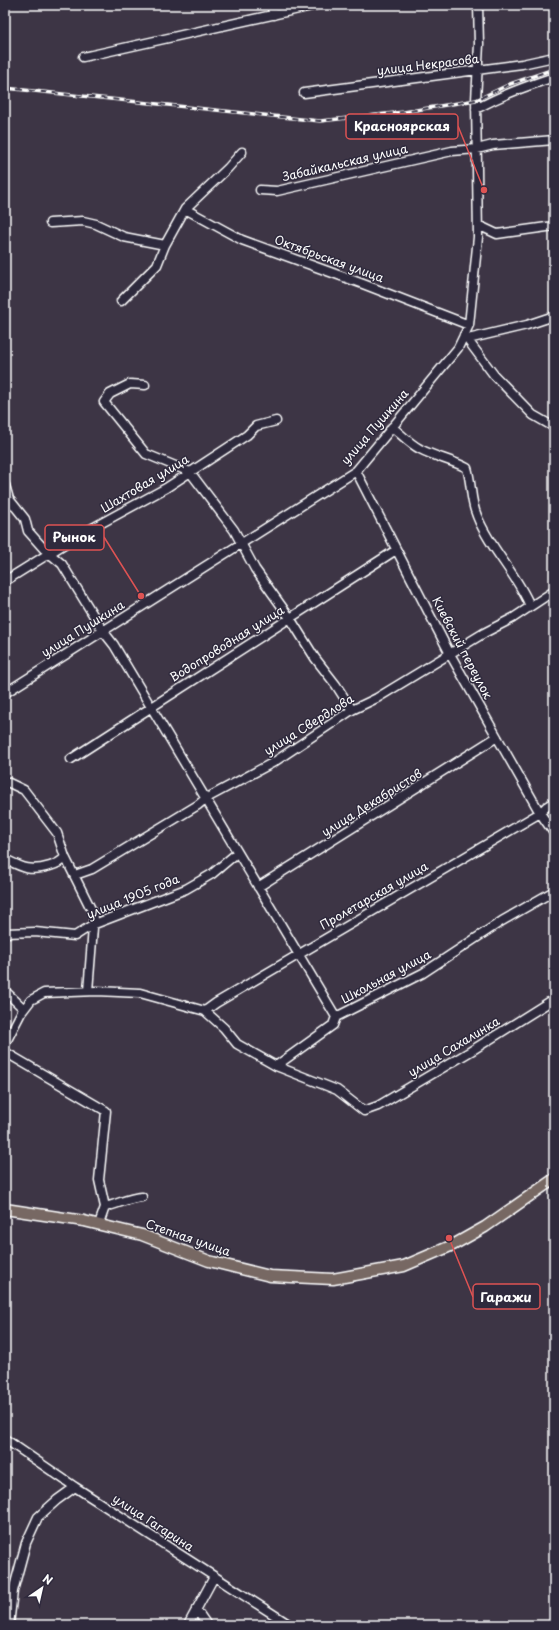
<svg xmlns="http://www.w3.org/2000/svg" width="559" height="1630" viewBox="0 0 559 1630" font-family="'Playpen Sans',sans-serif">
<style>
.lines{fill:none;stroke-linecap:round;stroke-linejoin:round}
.minor-casing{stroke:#fff;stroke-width:11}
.major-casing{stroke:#fff;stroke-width:13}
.minor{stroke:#2f2a3d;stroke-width:8}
.major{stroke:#776864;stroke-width:10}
.rail-casing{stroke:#fff;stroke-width:3.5}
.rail{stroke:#2f2a3d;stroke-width:2;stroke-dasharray:6;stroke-linecap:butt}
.labels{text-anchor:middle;stroke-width:3;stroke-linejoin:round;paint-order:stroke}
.street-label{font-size:12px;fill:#fff;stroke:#2f2a3d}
.leader{fill:none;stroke:#de5353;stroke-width:1.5}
.callout-dot{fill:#de5353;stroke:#2f2a3d;stroke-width:1.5}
.callout{fill:#2f2a3d;stroke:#de5353;stroke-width:1.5}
.callout-label{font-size:13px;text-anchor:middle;font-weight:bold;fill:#fff}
</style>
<rect width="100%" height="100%" fill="#3d3545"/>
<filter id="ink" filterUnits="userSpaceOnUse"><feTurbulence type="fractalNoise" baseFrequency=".025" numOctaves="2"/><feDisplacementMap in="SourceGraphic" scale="8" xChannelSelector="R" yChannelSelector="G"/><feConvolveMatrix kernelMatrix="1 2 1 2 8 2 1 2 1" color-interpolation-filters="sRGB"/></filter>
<g filter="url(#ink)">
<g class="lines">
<defs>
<path id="minor" d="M271 5 274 15
M83 57 317 5
M304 93 522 64 554 57
M476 109C501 95 527 86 554 77
M260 190 277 191 452 151 477 149 493 145 554 140
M185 209 242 240 363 284 469 325
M50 223 83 221 96 224 124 237 165 245
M478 225 497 234 554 226
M121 301 157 265 165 245 185 209 228 168 242 152
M464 335 494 375 533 415 554 427
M468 339 527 325 554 316
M145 385 130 384 110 394 104 402 146 454 190 472 234 530 255 569 290 618 315 658 336 685 352 710
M392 427C401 434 410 444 420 449 435 457 452 460 467 468 472 484 470 500 477 516 490 549 517 574 530 606
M356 471 450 654 540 813 554 833
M5 485 9 499 25 519 28 531 44 549 62 564 103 631 114 645 336 1017
M5 581 74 538 166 488 247 435 256 426 276 421
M5 693 356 471 458 348 469 325 478 237 476 100 479 44 478 5
M71 759 396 550
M5 781 24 790 57 833 65 857 94 915 88 991
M5 859C23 868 30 872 50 866 57 864 61 862 65 857
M75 875 92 869 198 805 205 799 274 762 352 710 377 698 484 633 513 618 554 591
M258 887 497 737
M5 933 35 932 75 936 92 925 186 889 212 874 237 853
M5 991 24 1009
M205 1011 216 1003 540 813 546 807 554 802
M5 1044 21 1013 31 1000 44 993 97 991 140 993 205 1011 224 1028 237 1044 276 1066 337 1090 364 1111 378 1106 471 1051 554 999
M5 1052 106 1111 99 1180 105 1207 99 1224
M276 1066 333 1025 336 1017 423 973 502 921 554 891
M105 1207C118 1204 128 1198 142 1197
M5 1439 75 1487 290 1625
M196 1609 207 1625
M9 1625 13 1591 26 1543 38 1517 57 1500 75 1487
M188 1625 214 1577"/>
<path id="major" d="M5 1209 84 1221 142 1235 209 1261 270 1276 333 1279 404 1266 453 1245 485 1227 554 1179"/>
</defs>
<use href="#minor" class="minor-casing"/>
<use href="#major" class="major-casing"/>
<use href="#minor" class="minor"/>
<use href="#major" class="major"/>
<defs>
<path id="rail" d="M5 88 320 121 404 112 476 100 510 84 554 69"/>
</defs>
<use href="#rail" class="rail-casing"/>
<use href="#rail" class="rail"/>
</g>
</g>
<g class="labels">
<g class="street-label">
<text transform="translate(428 65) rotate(-7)" y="4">улица Некрасова</text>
<text transform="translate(345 163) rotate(-13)" y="4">Забайкальская улица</text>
<text transform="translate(329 259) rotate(20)" y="4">Октябрьская улица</text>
<text transform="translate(375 427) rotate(-49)" y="4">улица Пушкина</text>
<text transform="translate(145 484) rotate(-31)" y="4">Шахтовая улица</text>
<text transform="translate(83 629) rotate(-32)" y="4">улица Пушкина</text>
<text transform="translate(227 644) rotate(-32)" y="4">Водопроводная улица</text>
<text transform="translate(462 648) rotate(62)" y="4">Киевский переулок</text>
<text transform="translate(309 725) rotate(-32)" y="4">улица Свердлова</text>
<text transform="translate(372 803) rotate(-32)" y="4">улица Декабристов</text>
<text transform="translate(374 896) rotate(-30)" y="4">Пролетарская улица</text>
<text transform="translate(133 897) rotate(-22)" y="4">улица 1905 года</text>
<text transform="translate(386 977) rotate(-28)" y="4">Школьная улица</text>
<text transform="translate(454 1047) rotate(-31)" y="4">улица Сахалинка</text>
<text transform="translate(188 1238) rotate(19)" y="4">Степная улица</text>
<text transform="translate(153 1523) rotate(33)" y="4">улица Гагарина</text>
</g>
</g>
<path class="leader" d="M484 190L458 126M141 596L104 537M449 1238L473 1297"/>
<g class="callout-dot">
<circle cx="484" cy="190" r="4"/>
<circle cx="141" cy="596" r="4"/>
<circle cx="449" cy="1238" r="4"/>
</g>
<g class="callout">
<rect x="346" y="114" width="112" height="25" rx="4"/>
<rect x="45" y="525" width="59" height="25" rx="4"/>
<rect x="473" y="1284" width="67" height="25" rx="4"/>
</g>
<g class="callout-label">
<text x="402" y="131">Красноярская</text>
<text x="74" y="542">Рынок</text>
<text x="506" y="1302">Гаражи</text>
</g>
<rect width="559" height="1630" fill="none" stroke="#2f2a3d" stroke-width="20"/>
<rect x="10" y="10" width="539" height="1610" fill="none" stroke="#fff" stroke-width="1.5" filter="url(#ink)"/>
<g transform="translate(42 1588) rotate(34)" stroke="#2f2a3d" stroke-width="3" paint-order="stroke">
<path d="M0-3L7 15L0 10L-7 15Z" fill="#ffffff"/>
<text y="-6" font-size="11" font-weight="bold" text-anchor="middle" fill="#ffffff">N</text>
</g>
</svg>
